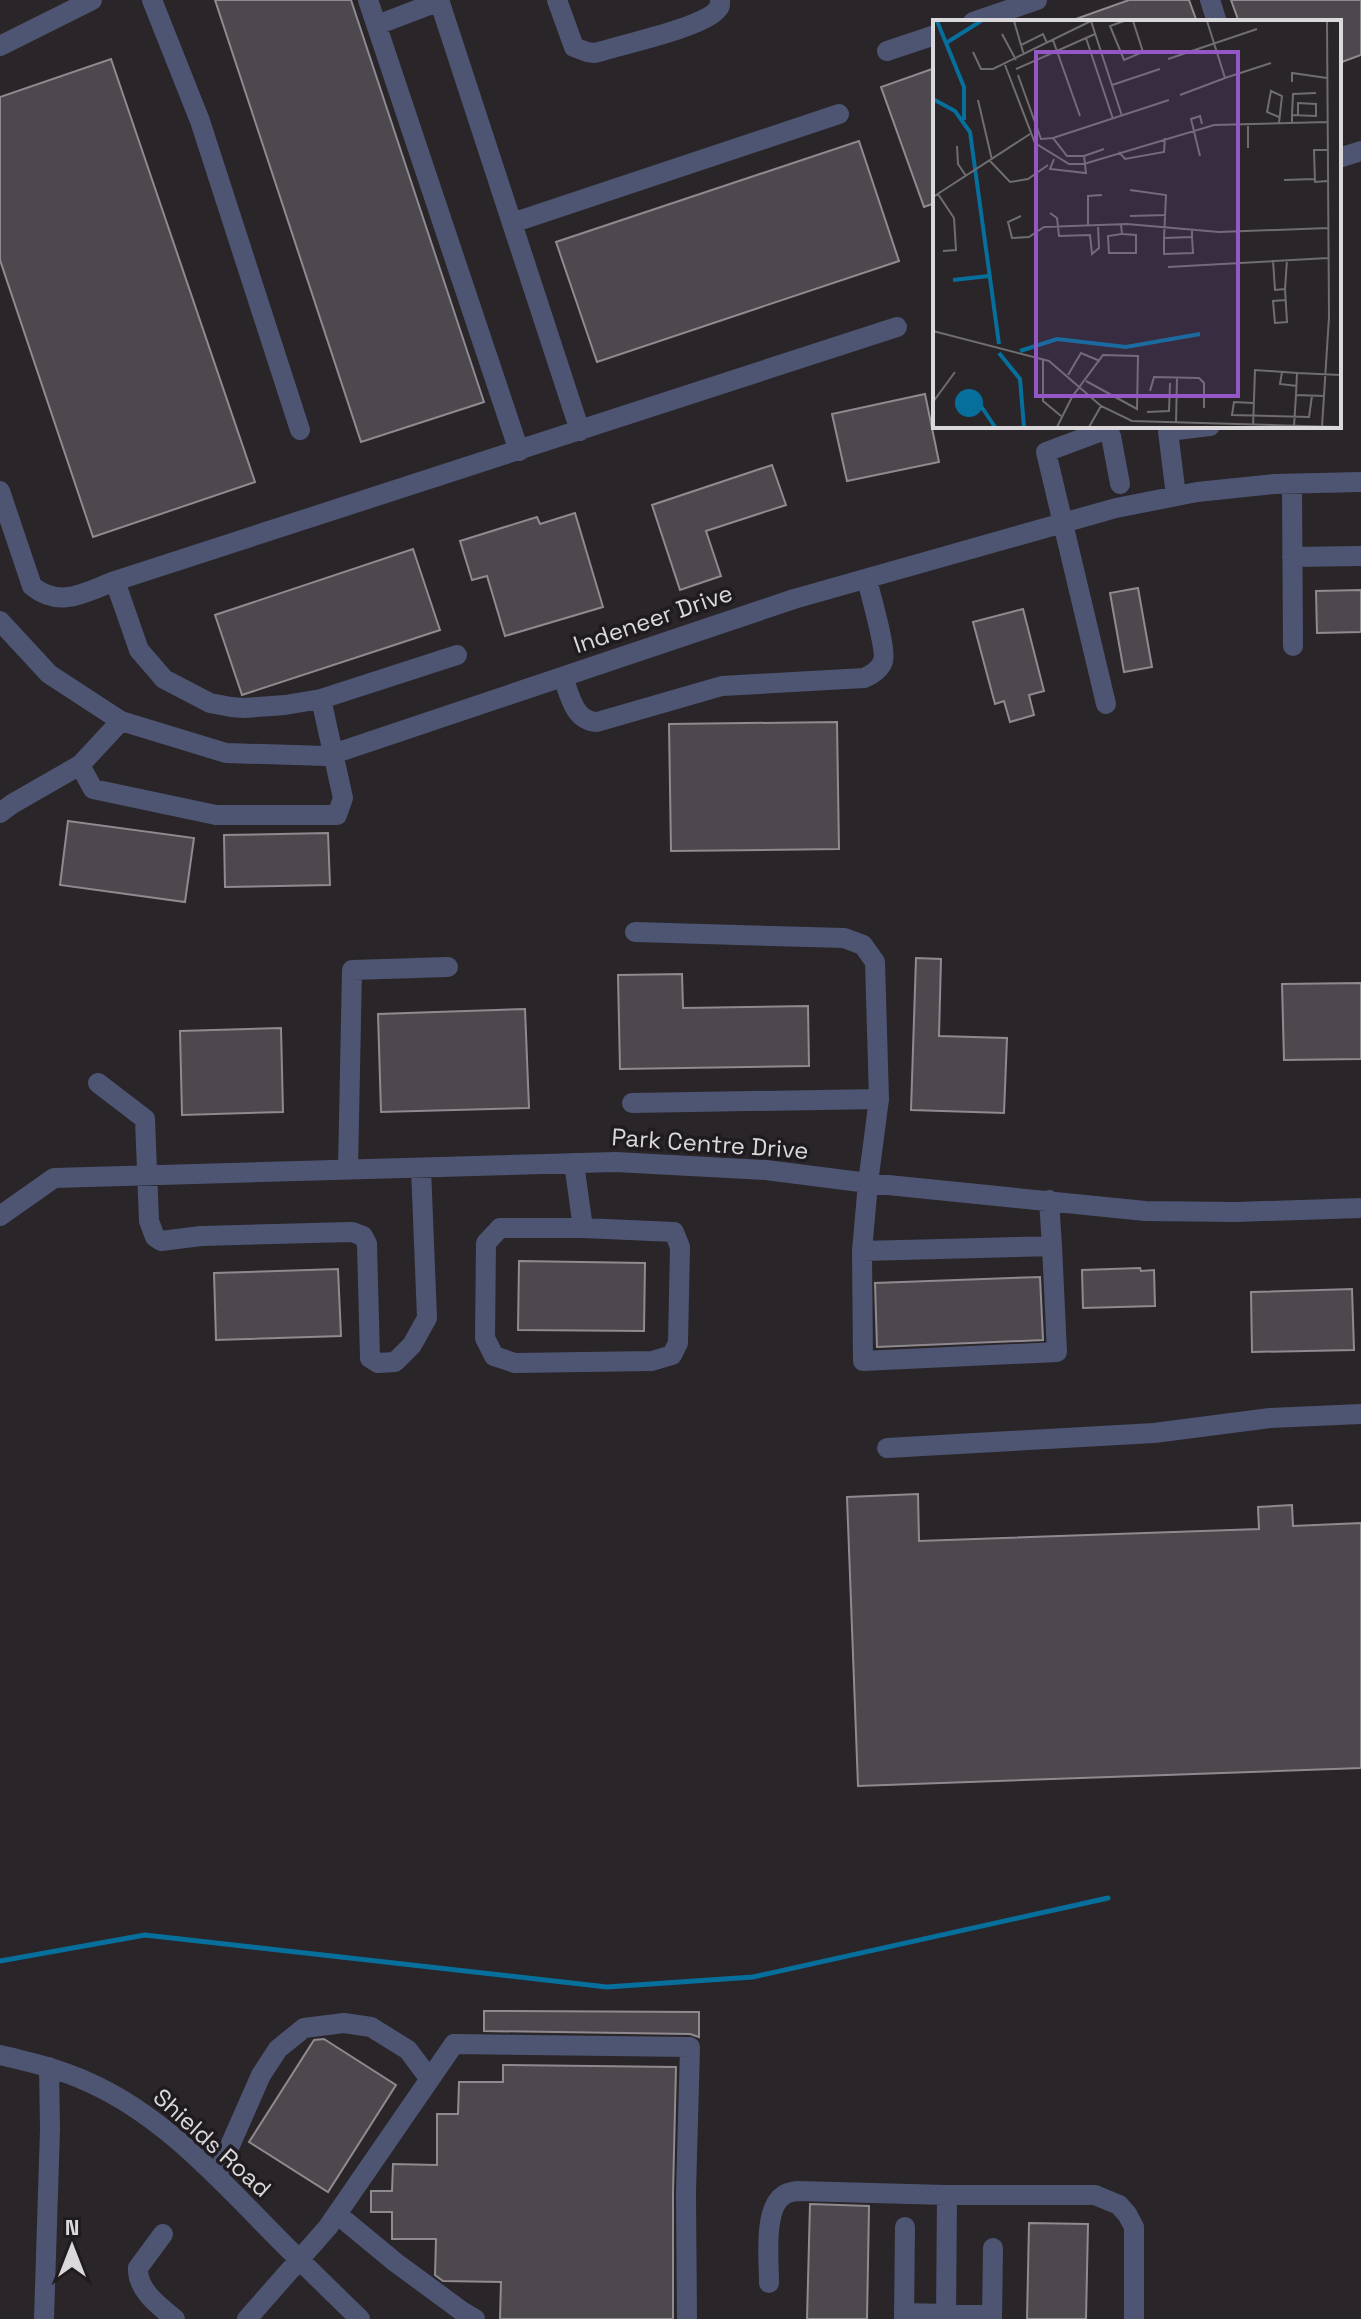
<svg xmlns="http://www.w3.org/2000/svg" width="1361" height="2319" viewBox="0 0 1361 2319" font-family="'Space Grotesk',sans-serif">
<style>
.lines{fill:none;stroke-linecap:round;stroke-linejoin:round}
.stream{stroke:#076f9b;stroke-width:5}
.building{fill:#4d484d;stroke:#8f8a8f;stroke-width:2}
.minor{stroke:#4e5572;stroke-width:20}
.labels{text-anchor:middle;stroke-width:7;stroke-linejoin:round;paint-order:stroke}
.street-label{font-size:24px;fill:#dbd8db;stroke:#1f1b1f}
.inset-river{fill:none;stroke:#076f9b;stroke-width:4}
.inset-road{fill:none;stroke:#706d70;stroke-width:2}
.view{fill:#9357c6;fill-opacity:0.15;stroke:#9357c6;stroke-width:4}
.inset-edge{fill:none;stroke:#dbd8db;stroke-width:4}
</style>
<rect width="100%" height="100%" fill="#292529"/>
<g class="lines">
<path class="stream" d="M0 1961 145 1935 607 1987 753 1977 1108 1898"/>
</g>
<path class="building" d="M215 0H351L484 402 361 442Z
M1129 0H1189L1197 22H1073V20Z
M1231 0H1361V55L1339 63V22H1239Z
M111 59 255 482 93 537 0 260V97Z
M935 68V203L924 207 881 87Z
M859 141 899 261 597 362 556 242Z
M925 394 939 462 847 481 832 414Z
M772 465 786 505 706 531 721 576 680 590 652 505Z
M575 513 603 607 505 636 487 576 472 580 460 541 537 517 540 524Z
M413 549 440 630 242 695 215 615Z
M1138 588 1152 667 1124 672 1110 593Z
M1361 590V632L1317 633 1316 591Z
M1023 609 1044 691 1029 695 1034 715 1010 722 1004 701 995 704 973 622Z
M837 722 839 849 671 851 669 724Z
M68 821 194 838 185 902 60 885Z
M328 833 330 885 225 887 224 835Z
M916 958 941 959 939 1036 1007 1038 1004 1113 911 1110Z
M682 974 683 1008 808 1006 809 1066 620 1069 618 975Z
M1361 983V1059L1284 1060 1282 984Z
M525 1009 529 1108 381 1112 378 1014Z
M281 1028 283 1112 182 1115 180 1031Z
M519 1261 645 1263 644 1331 518 1330Z
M1140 1268 1141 1271 1154 1270 1155 1306 1083 1308 1082 1270Z
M338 1269 341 1336 216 1340 214 1273Z
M1040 1277 1043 1340 877 1347 875 1283Z
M1352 1289 1354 1350 1252 1352 1251 1292Z
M918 1494 919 1541 1259 1529 1258 1507 1292 1505 1293 1526 1361 1523V1768L858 1786 847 1497Z
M484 2011 699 2012V2037L690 2034 484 2031Z
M324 2039 396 2085 328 2192 249 2142 314 2040Z
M503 2065 676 2067 673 2193V2319H500L501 2282 443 2281 435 2275 436 2239H392V2212H371V2191H392L393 2164 437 2165V2114H458L459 2082H503Z
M810 2204 869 2206 867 2319H807Z
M1029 2223 1088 2224 1086 2319H1027Z"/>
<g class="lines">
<path class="minor" d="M152 0 200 121 300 430
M368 0 519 451
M439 0 580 431
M557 0 574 47 587 52 595 53C620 45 700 28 716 11 721 6 720 6 720 0
M1210 0 1217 22
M973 22 1037 0
M377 25 440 1
M0 46 92 0
M887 51 935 35
M1339 158 1361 151
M512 223 839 114
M1292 484 1293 646
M0 491 32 586C60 609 85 592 115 581L139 650 164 679 210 703 231 707 244 708 285 705 321 699
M1176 496 1168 431 1210 426
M1292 557 1361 556
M115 581 897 327
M0 621 49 674 121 721 226 753 327 756 794 599 1116 508 1197 492 1274 484 1361 482
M563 677C570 696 574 721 597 722L722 686 864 678C871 675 880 670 883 661 887 649 870 594 867 579
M1106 704 1046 452 1105 430 1111 436 1120 484
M121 721 80 765 93 789 216 815H337L343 798 321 699 457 655
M0 813 12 804 80 765
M635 932 844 938 863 945 875 962 879 1099 868 1183 862 1251 1052 1246 1049 1200
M98 1083 145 1119 149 1221 155 1237 161 1241 201 1236 352 1232 363 1236 367 1244 370 1358 378 1363 395 1362 412 1345 427 1318 421 1168
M632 1103 879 1099
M574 1163 583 1228H500L486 1243 485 1338 494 1356 515 1363 652 1361 672 1355 678 1343 680 1247 674 1232 583 1228
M348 1169 352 970 448 967
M0 1216 54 1178 616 1162 766 1170 868 1183 1145 1211 1235 1212 1361 1208
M862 1251 863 1361 1057 1352 1052 1246
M887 1448 1154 1433 1270 1418 1361 1414
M0 2055C30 2062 60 2069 88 2082 156 2112 208 2167 259 2219 292 2253 326 2286 360 2319
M217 2175 261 2075 278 2049 304 2028 344 2023 371 2027 408 2050 429 2078
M337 2214 395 2262 463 2312 475 2319
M163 2234 138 2268C137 2290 159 2306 175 2319
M769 2283C769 2260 763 2208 784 2195 788 2192 793 2192 797 2191L947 2195H1095L1119 2205 1127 2214 1134 2227V2319
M904 2313 992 2315
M44 2319 50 2129 49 2067
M247 2319 328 2227 454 2044 690 2047 686 2193 687 2319
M904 2319 905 2227
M946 2319 947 2195
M992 2319 993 2248"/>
</g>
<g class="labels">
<g class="street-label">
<text transform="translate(653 619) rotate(-19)" y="8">Indeneer Drive</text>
<text transform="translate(710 1144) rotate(4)" y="8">Park Centre Drive</text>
<text transform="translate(212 2143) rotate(42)" y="8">Shields Road</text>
</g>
</g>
<g transform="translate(933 20)">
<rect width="408" height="408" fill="#292529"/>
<path d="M22 383a14 14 0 1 1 28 0a14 14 0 1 1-28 0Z" fill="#076f9b"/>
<path class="inset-river" d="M4 1 31 67V100M13 23 48 1M0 79 22 91 37 112 66 324M20 260 56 256M87 331 124 319 193 327 267 314M66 333 87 359 91 407M48 386 62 407"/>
<path class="inset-road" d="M81 1 88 25M158 1 189 96M191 1 177 6 191 40 210 32 200 1M274 1 292 58 338 43M69 14 83 40M153 18 180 99M120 20 147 96M40 32 48 49H60L158 1M91 35 88 25 110 14 114 23M235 39 324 9M72 45 102 123 136 144H151L281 105 395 102M83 49 162 14M85 55 108 119 120 118 134 136H151M359 62V53L394 58M179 65 227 49M247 75 292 58M45 80 59 140M359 95 360 74 383 73M346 97 334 92 338 71 349 76 346 103M359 102V95L383 96V84L365 83V95M315 103V128M120 118 236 80M24 126 25 144 33 156M186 132 192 139 231 132 232 118M267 136 258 99 267 96 269 104M121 139 117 149 153 153 151 136 171 129M57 141 77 162 95 159 115 145M351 160 382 159M394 161 382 162 381 130H395M197 170 233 175 231 218 259 217V210M5 174 21 198 23 230 10 231M0 177 97 114M117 193 124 198 126 216 157 215 159 234 166 228 165 205M88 196 75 202 79 218 96 217 111 207 194 204 286 212 395 208M197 196 233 195M155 205V176L169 175M188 205 189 214 175 216 176 233H203V215L189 214M231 218V234L260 233 259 217M340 240 342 270 352 269 354 240M235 247 395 238M352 269 354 302 342 303 340 281 353 280M0 311 116 341 168 386 199 401 407 407M110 339V381L128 396M349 352 347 364 364 366M364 353 408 355M135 355 148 333 167 341M217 371 221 357 266 358 271 363V388M0 382 22 352M320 383 301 382 299 395 376 397 379 376M214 392 236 391 237 363M243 404 244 358M361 406 363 375M124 407 139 377 170 335 205 336 204 389 153 361M156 407 168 386M320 407 322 350 364 353 363 375 392 376M389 407 396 297 394 1"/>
<path class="view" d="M103 32H305V376H103Z"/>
<rect width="408" height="408" class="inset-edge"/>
</g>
<g transform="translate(72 2247)" stroke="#1f1b1f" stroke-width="6" paint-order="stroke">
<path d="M0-6L14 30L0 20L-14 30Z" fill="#dbd8db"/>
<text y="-12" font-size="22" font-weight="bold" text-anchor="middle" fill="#dbd8db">N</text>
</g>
</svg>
